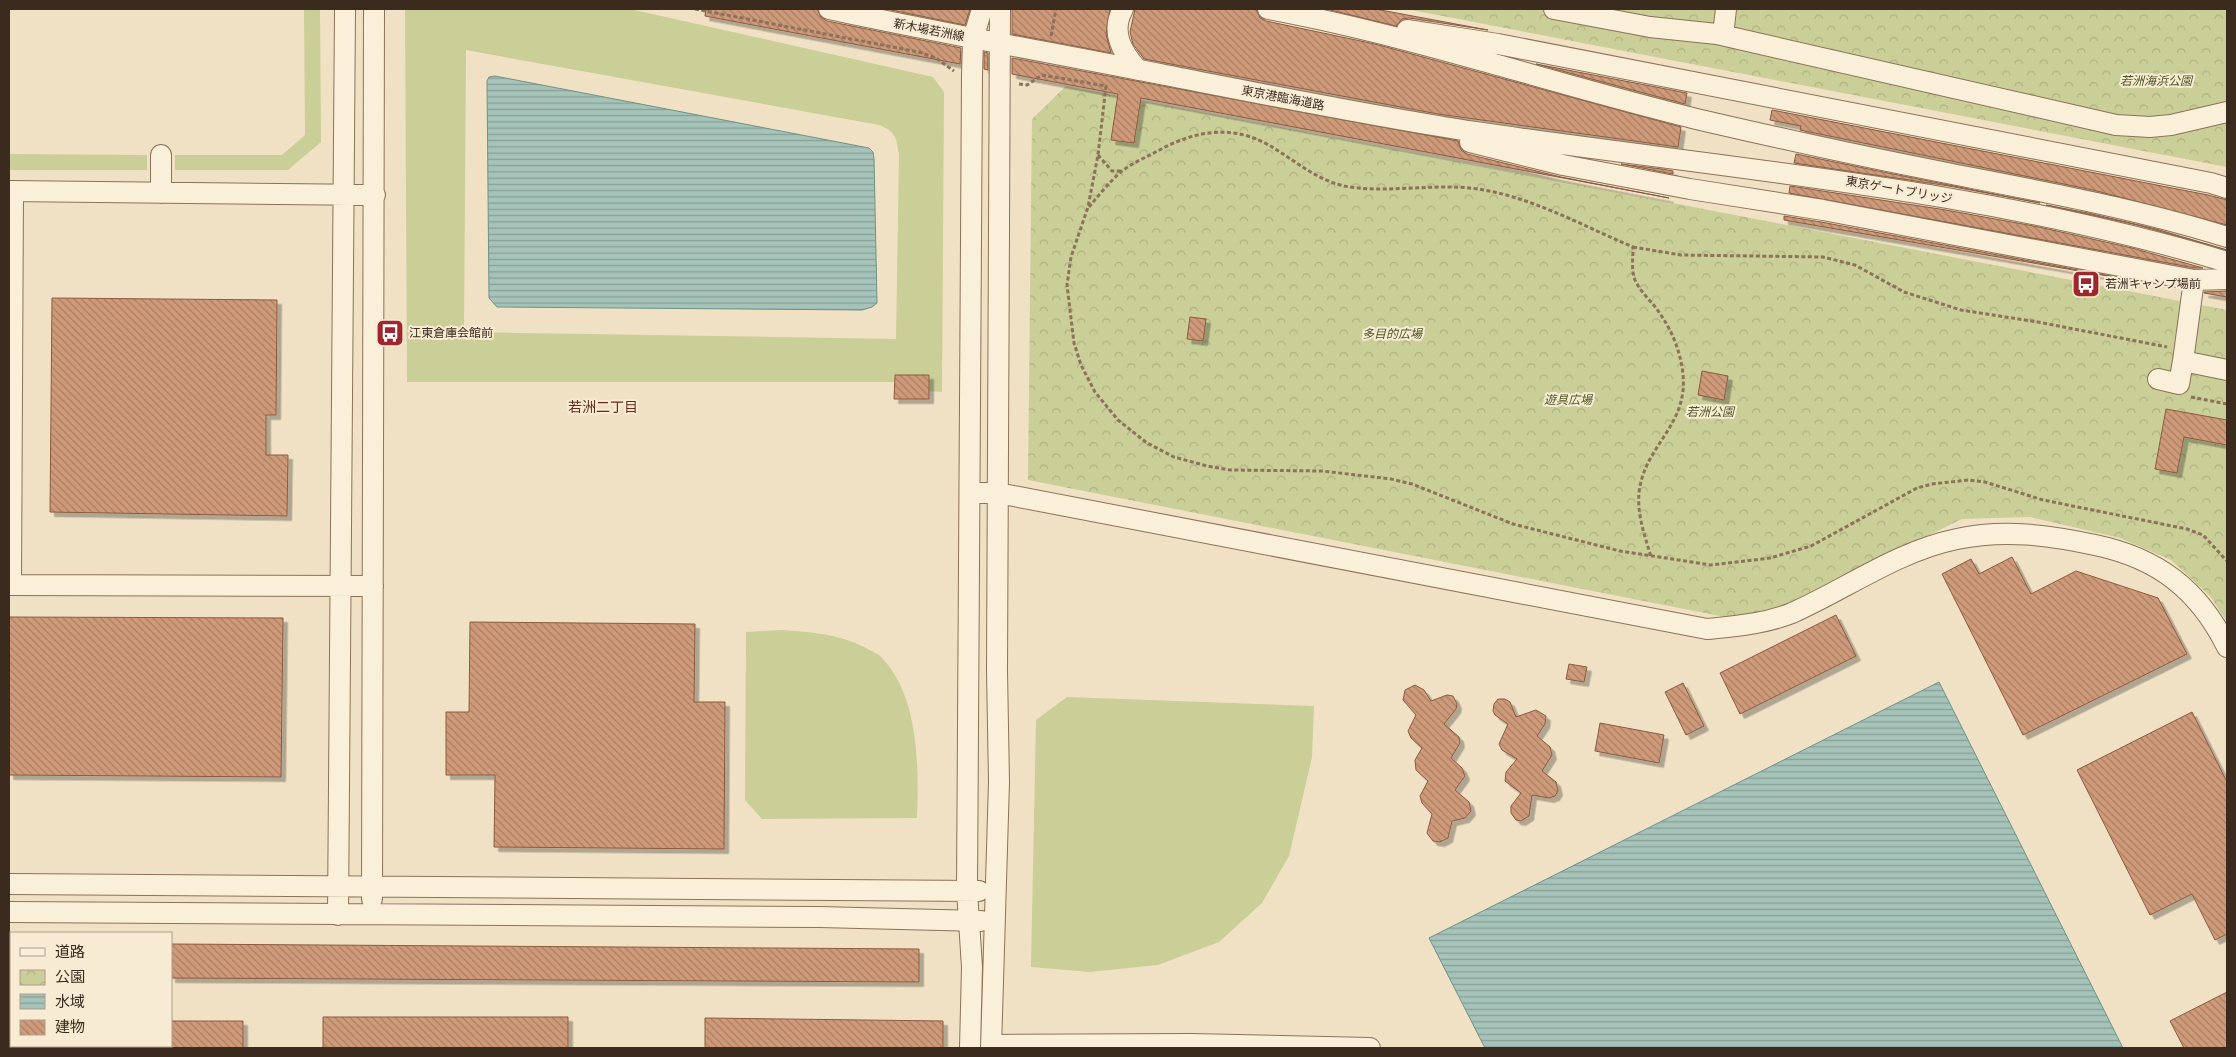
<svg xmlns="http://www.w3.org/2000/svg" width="2236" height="1057" viewBox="0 0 2236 1057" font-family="Bitter,'Noto Sans JP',serif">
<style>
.grass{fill:#cace97;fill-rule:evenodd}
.park{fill:url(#park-crowns)}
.water{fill:url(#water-rules);stroke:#6c9287}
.building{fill:url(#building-back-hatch);stroke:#8b5a3f;filter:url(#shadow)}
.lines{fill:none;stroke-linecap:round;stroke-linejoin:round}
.minor-casing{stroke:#8b725a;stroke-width:22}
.path{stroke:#8b725a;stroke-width:3;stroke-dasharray:4 2.5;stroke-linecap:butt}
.minor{stroke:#faefd8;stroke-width:20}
.labels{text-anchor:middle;stroke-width:4;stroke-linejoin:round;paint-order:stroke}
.street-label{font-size:12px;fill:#3b2b1e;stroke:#f7ebd4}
.park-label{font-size:12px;font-style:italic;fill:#4d5824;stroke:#f7ebd4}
.poi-label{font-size:12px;fill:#3b2b1e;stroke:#f7ebd4;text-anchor:start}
.neighbourhood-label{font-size:14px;fill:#69291c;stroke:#f7ebd4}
</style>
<defs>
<pattern id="park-crowns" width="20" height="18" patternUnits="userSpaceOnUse" patternTransform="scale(1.25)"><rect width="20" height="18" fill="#cace97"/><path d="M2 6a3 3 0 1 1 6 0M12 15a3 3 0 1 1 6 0" fill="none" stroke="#aeb182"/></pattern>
<pattern id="water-rules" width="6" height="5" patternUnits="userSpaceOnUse" patternTransform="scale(1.25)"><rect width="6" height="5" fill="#a6c3b9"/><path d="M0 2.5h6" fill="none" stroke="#889f96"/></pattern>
<pattern id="building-back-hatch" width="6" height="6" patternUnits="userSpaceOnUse" patternTransform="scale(1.25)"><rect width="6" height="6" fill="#cf9a79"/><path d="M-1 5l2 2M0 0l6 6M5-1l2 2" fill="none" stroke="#a97e63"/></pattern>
<filter id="shadow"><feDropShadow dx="4.5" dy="4.5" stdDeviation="0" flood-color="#0004"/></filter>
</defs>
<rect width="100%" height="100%" fill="#f0e1c4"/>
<path class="grass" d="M304 9H320L321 142 288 170H175V155H282L305 135Z
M405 9H630L933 77 944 92 942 392 929 391V375H895L894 382H407ZM466 50 879 125C896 132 896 137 899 154L896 339 464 332Z
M9 154 147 155V170H9Z
M782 630C812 632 839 634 866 648 871 651 879 654 882 658 919 696 919 768 917 818L762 819 745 800 746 632Z
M1067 697 1314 706 1312 757 1289 856 1262 903 1219 942 1158 965 1090 972 1031 967 1036 720Z"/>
<path class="park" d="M1406 9H2227V167Z
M1066 86 2227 310V622L2210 596 2171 560 2120 538 2030 517 1962 519 1788 604 1761 614 1725 617 1028 480 1032 119Z"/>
<path class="water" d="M495 76 869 148 873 152 874 158 877 303 872 307 862 310 497 307 489 298 487 81 489 77Z
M1939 682 2123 1048H1485L1429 938Z"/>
<path class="building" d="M706 9H817L821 17 827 21 961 48 960 64 705 16Z
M886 9H970L965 25Z
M1012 9H1110L1106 34 1111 53 1012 34Z
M1135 9H1256L1260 18 1266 21 1375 44 1681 127 1678 147 1438 114 1144 59 1133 44 1130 32Z
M1326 9H1375L1488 30 1409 18 1402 19 1396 26Z
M984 52 988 53V70L984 69Z
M1012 58 1458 141 1461 150 1467 154 1561 177 1669 198 1141 98 1134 143 1111 140 1118 94 1012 74Z
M1536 64 1687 93 1685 104 1599 81Z
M1772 110 2208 195 2227 200V225L2093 190 1800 130 1801 126 1770 120Z
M1796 154 1888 173 2040 203 1949 186 1794 163Z
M1621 164 1662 169 1673 171V174Z
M1790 186 1946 210 2039 227 2132 248 2203 268H2195L1789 193Z
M2046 205 2088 213 2156 229 2227 250 2137 225Z
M1784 216 1821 222 2137 281 1784 220Z
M2227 291V297L2204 293V292Z
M52 298 277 300 276 415H266V455H288L287 516 50 512Z
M1190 317 1206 319 1203 341 1187 339Z
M1702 371 1728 376 1724 400 1698 395Z
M895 375H929V399H894Z
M2166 409 2227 420V445L2184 437 2177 473 2155 469Z
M2012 557 2031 594 2076 571 2158 598 2187 654 2023 735 1942 574 1971 559 1979 574Z
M1836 615 1856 656 1740 714 1720 673Z
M9 617 283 618 281 777 9 775Z
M470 622 695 624 694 702H725L724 849 494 847 495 775H446V712H469Z
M1569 664 1587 667 1584 682 1566 679Z
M1683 683 1704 726 1686 735 1665 692Z
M1415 685 1424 690 1431 701 1447 695 1453 696 1457 704 1456 709 1444 724 1459 737 1460 743 1451 758 1462 768 1465 776 1455 790 1469 802 1471 811 1465 818 1452 821 1448 838 1440 842 1433 841 1427 833 1432 814 1422 803 1420 796 1428 781 1416 770 1415 760 1422 748 1411 738 1408 731 1416 715 1403 700 1405 690Z
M1498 699H1505L1510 702 1516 717 1536 710 1546 716 1545 724 1537 736 1550 747 1552 755 1542 771 1556 782 1558 791 1555 796 1549 798 1532 795 1529 816 1521 821 1516 820 1511 813V806L1521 793 1505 781 1506 772 1517 759 1502 750 1499 744 1508 724 1495 715 1493 711 1494 704Z
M2192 712 2227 782V934L2215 940 2192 894 2150 915 2077 770Z
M1600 723 1664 735 1659 763 1595 751Z
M171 944 919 949V982L171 978Z
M2227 992V1048H2184L2170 1021Z
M323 1017H568V1048H323Z
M705 1018 943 1021V1048H705Z
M171 1021H243V1048H171Z"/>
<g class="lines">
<defs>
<path id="minor" d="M829 9C940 33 1053 53 1165 75 1268 95 1371 116 1475 132 1726 169 1982 188 2227 262
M1123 9C1110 32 1122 52 1138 70
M1268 9C1415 36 1559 86 1705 121 1787 140 1869 158 1952 174 2045 192 2137 209 2227 237
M1554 9 1650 27 1717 34 2116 125 2150 127 2171 125 2227 112
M1407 30 1498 44 2211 183 2227 188
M1723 35 1726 9
M1470 142 1563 165 1690 189 1823 210 2194 280 2227 279
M161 155V193
M9 191 375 195
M2194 280 2183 361 2227 370
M2158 379 2179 384 2183 361
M970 493H998L1707 629C1736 626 1764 624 1792 613 1846 589 1898 551 1957 539 2004 529 2049 535 2095 545 2158 558 2199 590 2227 647
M9 585 373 586
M11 585 13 191
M9 884 979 891
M372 899 374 9
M9 912 819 917 981 921
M338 915 345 9
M991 1045 1191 1044 1370 1048
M970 1048 972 967 967 891 972 75 973 39 982 9
M991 1048 999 782 997 671 1000 9"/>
</defs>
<use href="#minor" class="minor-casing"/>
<path class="path" d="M695 9 919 52 936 58 954 71
M1051 36 1056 9
M1019 84 1027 85 1042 75 1106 86 1098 155 1088 207 1071 257 1067 285 1074 343 1081 365 1095 392 1118 420 1147 443 1174 457 1207 466 1230 470 1322 471 1391 479 1412 484 1513 524 1620 551 1711 565 1770 558 1811 546 1917 488 1932 484 1968 480 1985 482 2043 500 2187 529 2203 535 2227 561
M1098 155 1112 171H1122
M1089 207C1099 195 1110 181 1122 171 1131 164 1142 159 1152 154 1187 134 1224 123 1263 142 1292 157 1316 182 1350 187 1392 193 1435 183 1478 189 1532 197 1583 226 1633 247 1633 258 1631 270 1635 280 1640 291 1649 299 1656 308 1671 328 1680 349 1683 374 1688 427 1644 445 1639 493 1637 515 1645 536 1651 557
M1633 247 1681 255 1823 257 1855 265 1904 292 1961 310 2038 322 2167 347
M2191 397 2227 404"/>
<use href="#minor" class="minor"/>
</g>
<defs>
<symbol id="bus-square" viewBox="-11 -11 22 22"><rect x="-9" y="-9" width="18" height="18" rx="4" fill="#9c272c" stroke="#f7ebd4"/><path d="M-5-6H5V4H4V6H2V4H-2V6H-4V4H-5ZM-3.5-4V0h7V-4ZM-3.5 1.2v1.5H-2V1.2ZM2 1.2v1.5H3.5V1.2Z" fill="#fff"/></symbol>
</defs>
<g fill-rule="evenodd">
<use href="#bus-square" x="2070" y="268" width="32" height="32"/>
<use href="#bus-square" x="374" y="317" width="32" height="32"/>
</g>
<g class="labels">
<g class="street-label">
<text transform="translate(929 30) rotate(11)" y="4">新木場若洲線</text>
<text transform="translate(1283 98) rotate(11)" y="4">東京港臨海道路</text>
<text transform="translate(1899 190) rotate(10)" y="4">東京ゲートブリッジ</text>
</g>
<g class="park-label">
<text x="2156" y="85">若洲海浜公園</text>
<text x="1392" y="338">多目的広場</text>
<text x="1568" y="404">遊具広場</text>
<text x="1710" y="416">若洲公園</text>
</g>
<g class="poi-label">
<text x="2105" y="288">若洲キャンプ場前</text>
<text x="409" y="337">江東倉庫会館前</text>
</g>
<g class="neighbourhood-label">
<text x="603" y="412">若洲二丁目</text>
</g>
</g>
<rect width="2236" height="1057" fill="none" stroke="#3b2b1e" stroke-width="20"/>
<rect x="10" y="932" width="162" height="115" fill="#f7ebd4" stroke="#ac9e8b"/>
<rect x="20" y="948" width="25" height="8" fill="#faefd8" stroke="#ac9e8b"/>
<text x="55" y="957" font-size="15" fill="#3b2b1e">道路</text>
<rect x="20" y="970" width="25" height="15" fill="url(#park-crowns)" stroke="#ac9e8b"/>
<text x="55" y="982" font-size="15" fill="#3b2b1e">公園</text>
<rect x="20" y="994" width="25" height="15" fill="url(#water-rules)" stroke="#ac9e8b"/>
<text x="55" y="1007" font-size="15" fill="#3b2b1e">水域</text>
<rect x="20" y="1020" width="25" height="15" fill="url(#building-back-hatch)" stroke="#ac9e8b"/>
<text x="55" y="1032" font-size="15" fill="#3b2b1e">建物</text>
</svg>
